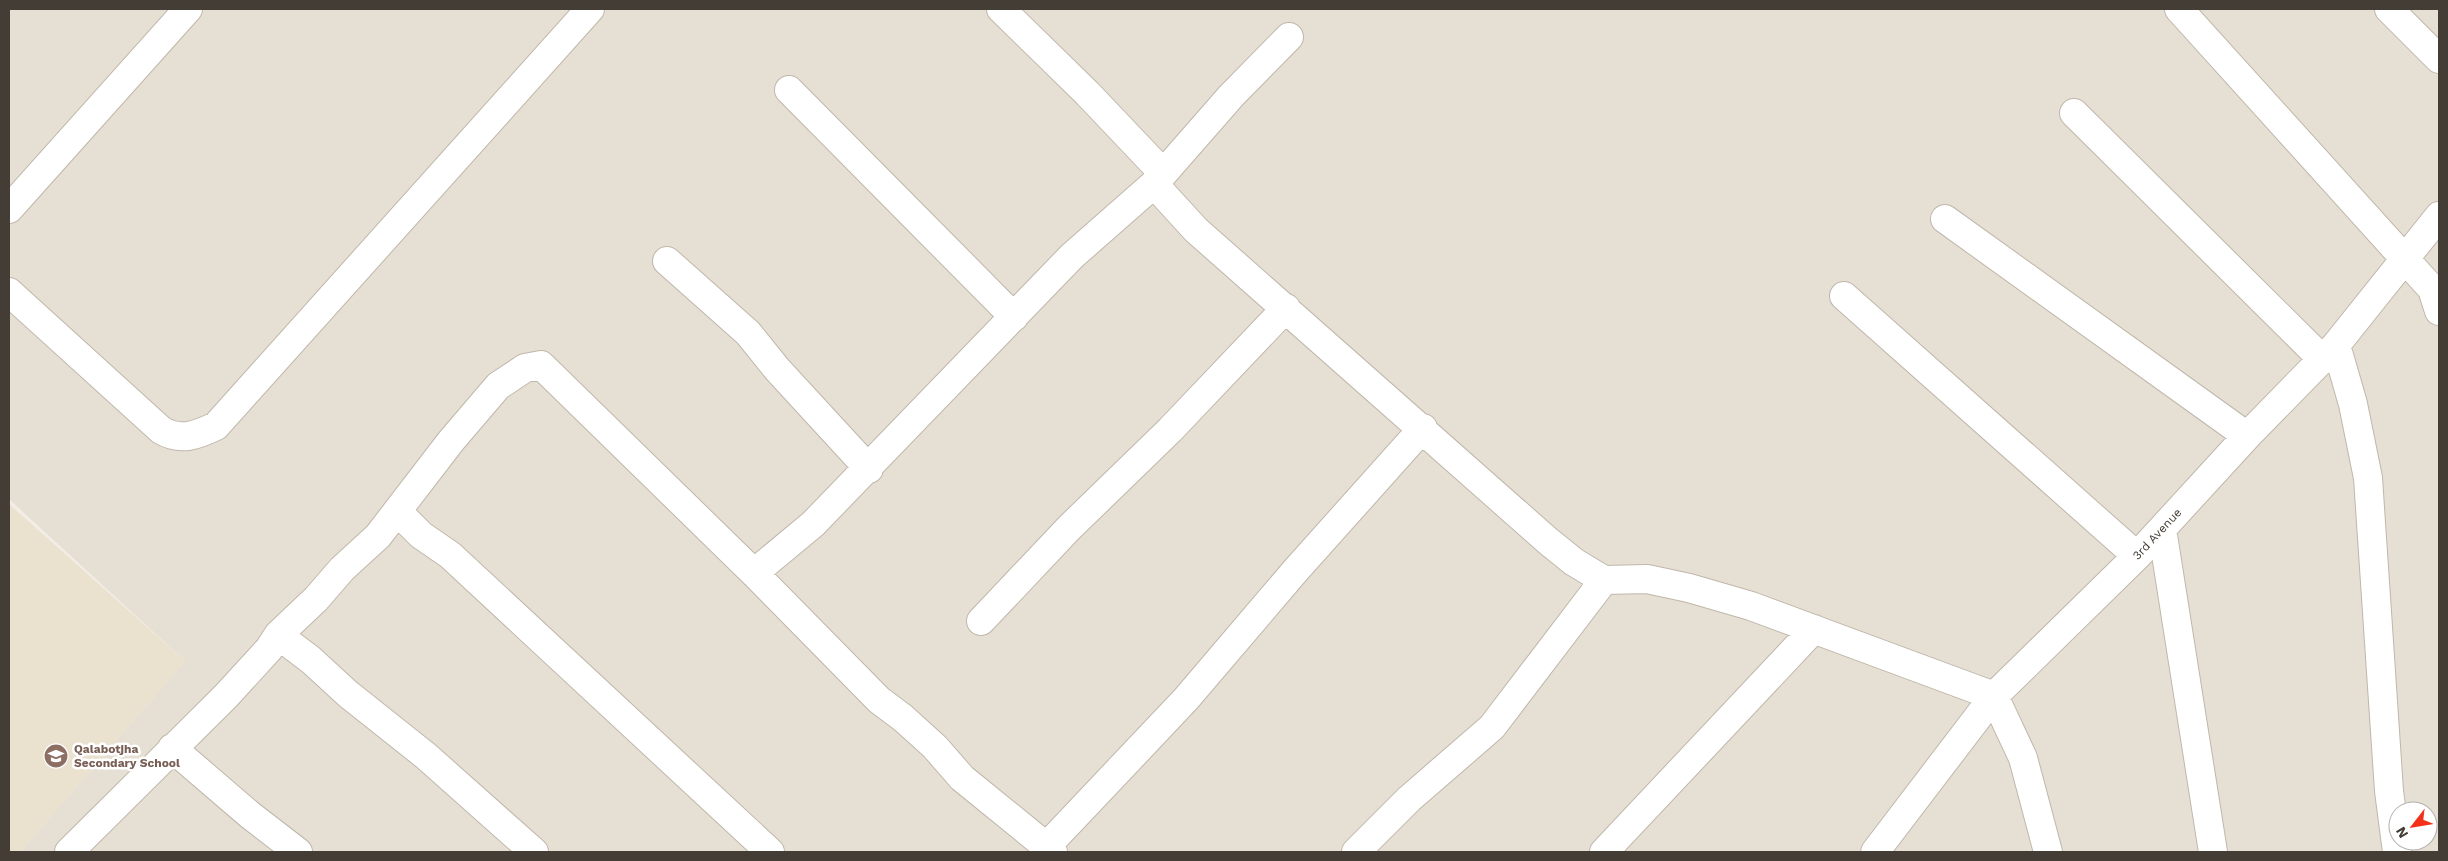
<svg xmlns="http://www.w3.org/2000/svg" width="2448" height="861" viewBox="0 0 2448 861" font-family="'Work Sans',sans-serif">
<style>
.residential{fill:#e6dfd3;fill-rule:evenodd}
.education{fill:#ebe1cf}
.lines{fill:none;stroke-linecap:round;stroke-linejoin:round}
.minor-casing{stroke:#c0b7ab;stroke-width:30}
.minor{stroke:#fff;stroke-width:28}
.labels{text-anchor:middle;stroke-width:5;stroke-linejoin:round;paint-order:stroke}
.street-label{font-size:12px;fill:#443d35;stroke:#fff}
.education-label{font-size:12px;font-weight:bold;fill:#785e54;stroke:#fff;text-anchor:start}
</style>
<rect width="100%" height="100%" fill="#f2ede5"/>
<path class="residential" d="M9 9H2439V852H20L185 661 9 499ZM2398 811H2428V841H2398Z"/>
<path class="education" d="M9 504 185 661 20 852H9Z"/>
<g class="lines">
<defs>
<path id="minor" d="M1001 9 1087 93 1163 173
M2179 9 2432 289 2439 311
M2389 9 2439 59
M789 90 1014 317
M2074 113 2321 358
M1154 184 1196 230 1548 541 1574 562 1604 580 1647 579 1689 588 1751 606 1994 696 2023 758 2048 852
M9 209 188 9
M1945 219 2247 436
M667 261 748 333 777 369 869 469
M9 292 161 430C181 442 197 435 216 426L590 9
M1844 296 2137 556
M2336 345 2353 404 2368 478 2389 791 2397 852
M398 512 421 535 450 555 770 852
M2162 529 2213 852
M754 573 813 524 1072 256 1154 184 1231 96 1289 37
M981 621 1069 528 1170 430 1286 308
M278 635 311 660 348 694 426 756 534 852
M172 748 250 815 298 852
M1046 847 1186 699 1296 570 1423 428
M69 852 226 696 269 649 278 635 316 599 342 569 378 536 451 441 498 386 525 368 541 365 754 573 879 700 903 718 935 747 962 778 1053 852
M1356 852 1409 799 1492 727 1604 580
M1604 852 1814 629
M1875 852 1994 696 2137 556 2247 436 2336 345 2439 216"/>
</defs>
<use href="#minor" class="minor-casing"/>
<use href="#minor" class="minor"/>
</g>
<defs>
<symbol id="school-disc" viewBox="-11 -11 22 22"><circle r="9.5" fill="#8d6e63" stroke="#fff"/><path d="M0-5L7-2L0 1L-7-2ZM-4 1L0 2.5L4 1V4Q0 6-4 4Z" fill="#fff"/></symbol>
</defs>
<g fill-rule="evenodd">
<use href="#school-disc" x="42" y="742" width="28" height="28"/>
</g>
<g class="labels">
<g class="street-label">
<text transform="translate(2157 534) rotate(-47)" y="4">3rd Avenue</text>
</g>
<g class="education-label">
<text x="74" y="753">Qalabotjha<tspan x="74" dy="14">Secondary School</tspan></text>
</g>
</g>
<rect width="2448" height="861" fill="none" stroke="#443d35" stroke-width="20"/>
<g transform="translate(2413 826) rotate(239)"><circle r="24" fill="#ffffff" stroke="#b4b1ae"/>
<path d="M0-4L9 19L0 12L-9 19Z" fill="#f3301a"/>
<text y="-8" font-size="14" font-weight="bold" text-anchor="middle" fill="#443d35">N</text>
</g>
</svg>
